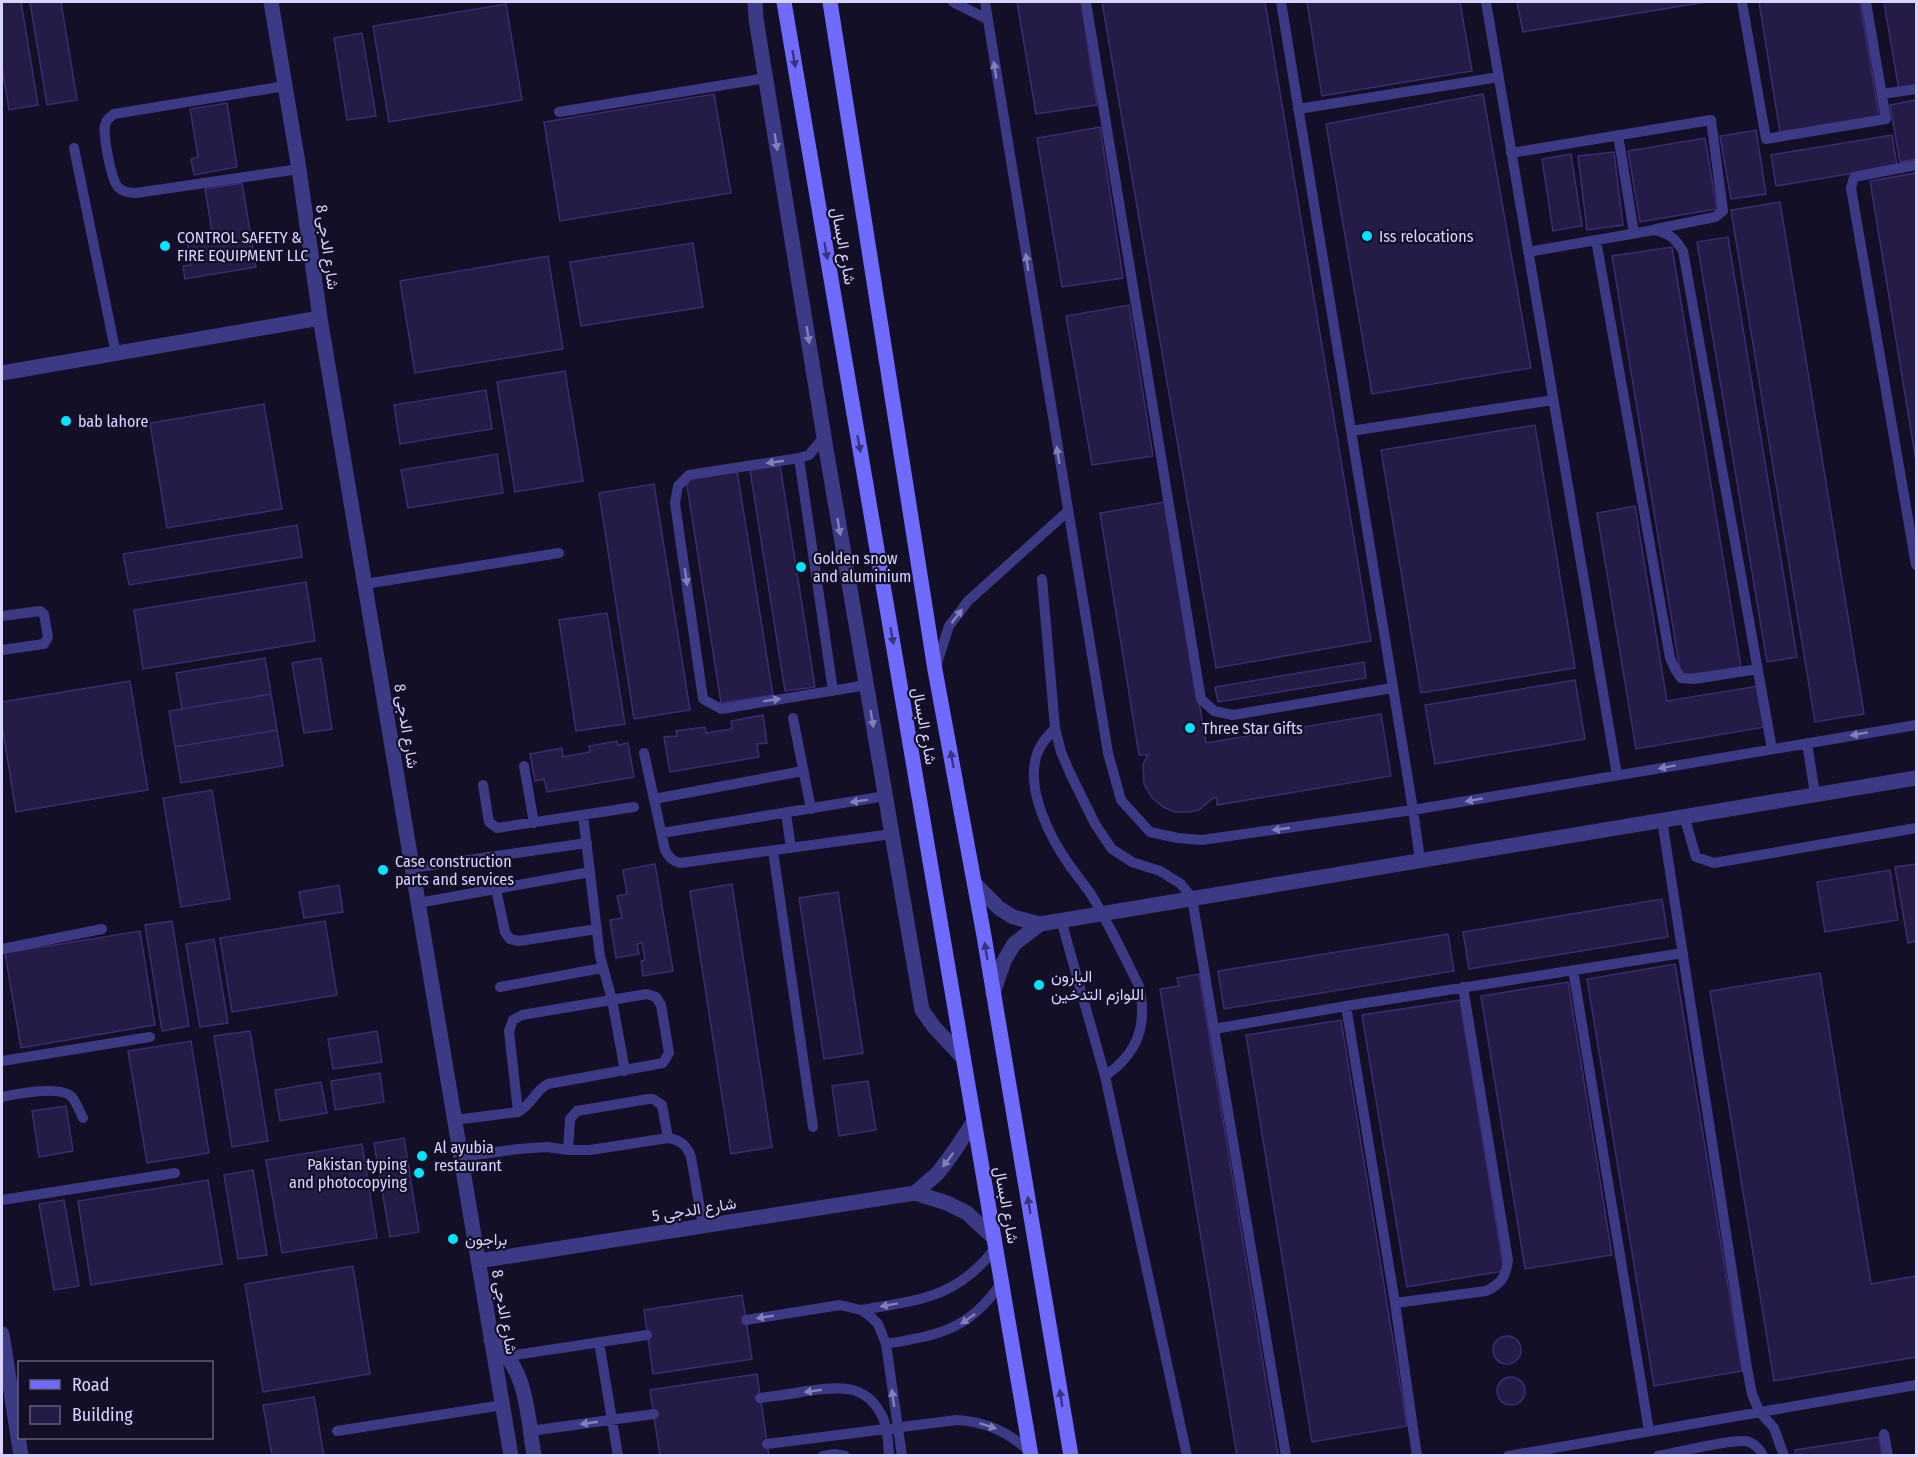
<svg xmlns="http://www.w3.org/2000/svg" width="1918" height="1457" viewBox="0 0 1918 1457" font-family="'Fira Sans Condensed',Vazirmatn,sans-serif">
<style>
.building{fill:#241b47;stroke:#3b2d73;stroke-width:1.5}
.lines{fill:none;stroke-linecap:round;stroke-linejoin:round}
.lane{stroke:#3d3a85;stroke-width:10}
.street{stroke:#3d3a85;stroke-width:15}
.secondary{stroke:#6f6bff;stroke-width:15}
.oneway{fill:#38347d}
.oneway2{fill:#837fbc}
.poi-dot{fill:#00e5ff;stroke:#130f26;stroke-width:2}
.labels{text-anchor:middle;stroke-width:4.5;stroke-linejoin:round;paint-order:stroke}
.poi-label{font-size:16px;fill:#d9d4ff;stroke:#130f26;text-anchor:start}
.street-label{font-size:16px;fill:#d9d4ff;stroke:#130f26}
</style>
<rect width="100%" height="100%" fill="#130f26"/>
<path class="building" d="M2 2H21L38 105 9 110 2 67Z
M30 2H61L77 100 47 105Z
M1017 2H1081L1097 105 1036 114Z
M1102 2H1265L1371 641 1216 668Z
M1307 2H1460L1472 71 1322 96Z
M1517 2H1706L1523 32Z
M1759 2H1860L1879 116 1780 132Z
M1884 2H1916V88L1899 91Z
M506 4 522 100 389 122 373 26Z
M362 33 376 116 347 120 334 38Z
M714 94 731 193 560 221 544 122Z
M1483 94 1531 368 1372 394 1326 124Z
M1916 100V159L1900 162 1890 105Z
M227 103 237 167 194 175 191 159 198 157 190 109Z
M1100 127 1123 278 1062 287 1037 138Z
M1756 130 1766 194 1731 199 1720 136Z
M1892 135 1897 166 1776 186 1771 155Z
M1705 138 1717 209 1640 222 1628 151Z
M1614 152 1623 225 1587 230 1578 156Z
M1571 154 1582 226 1553 231 1542 159Z
M1916 173V461L1870 181Z
M242 183 256 267 185 279 183 266 191 265 187 242 213 237 205 189Z
M1780 202 1864 714 1815 722 1731 210Z
M1728 237 1797 657 1767 662 1697 242Z
M693 243 703 307 581 326 570 262Z
M1672 247 1741 667 1681 676 1612 256Z
M548 256 563 349 415 373 400 281Z
M1129 305 1153 456 1092 465 1066 316Z
M565 371 583 481 515 492 497 382Z
M486 390 492 429 400 444 394 405Z
M264 404 282 509 167 528 150 423Z
M1535 425 1575 668 1421 693 1381 450Z
M497 454 503 493 408 508 401 470Z
M780 465 815 687 785 691 750 470Z
M737 471 773 695 721 703 686 479Z
M654 484 690 710 634 719 599 493Z
M1165 502 1206 743 1381 714 1391 776 1217 805V798H1213L1199 810 1189 812H1175L1165 808 1152 798 1144 784 1143 764 1148 755H1139L1100 513Z
M1635 506 1667 701 1758 686 1765 727 1636 749 1597 513Z
M297 525 302 557 129 585 123 554Z
M306 582 315 641 143 669 134 610Z
M607 613 625 724 576 731 559 620Z
M265 658 271 694 182 709 176 673Z
M321 658 332 729 304 733 292 663Z
M1364 662 1366 678 1218 702 1215 687Z
M1575 680 1585 739 1435 764 1425 705Z
M130 681 148 790 16 812 2 725V702Z
M271 694 277 730 175 747 169 711Z
M763 715 767 743 757 744 759 757 670 772 664 737 677 736 676 731 705 727 706 733 732 729 731 721Z
M277 730 283 766 181 783 175 747Z
M617 741 618 745 628 743 634 777 547 792 544 779 535 781 530 754 562 748 563 757 590 752 589 746Z
M212 790 230 899 181 907 163 798Z
M655 864 673 971 643 976 641 961 645 960 642 943 637 944 639 954 616 958 610 920 622 918 617 896 627 894 623 870Z
M1916 864V941L1908 943 1895 867Z
M1890 870 1898 920 1825 932 1817 882Z
M732 884 772 1147 731 1154 690 891Z
M339 885 343 912 304 918 299 892Z
M838 892 863 1053 824 1059 799 898Z
M1662 899 1668 937 1469 969 1463 932Z
M172 921 189 1026 162 1031 145 925Z
M325 921 337 995 232 1012 220 938Z
M140 931 155 1025 21 1048 5 953Z
M1448 934 1454 971 1224 1009 1218 971Z
M214 939 228 1023 200 1027 186 944Z
M1675 964 1742 1371 1654 1386 1587 979Z
M1820 973 1871 1284 1916 1276V1357L1774 1381 1710 991Z
M1199 974 1278 1454 1268 1456H1237L1160 989 1179 986 1177 978Z
M1568 982 1612 1255 1525 1269 1481 996Z
M1460 1000 1504 1271 1407 1287 1362 1015Z
M1341 1020 1407 1426 1312 1442 1246 1035Z
M250 1031 268 1141 232 1147 214 1036Z
M377 1031 382 1062 333 1069 328 1039Z
M191 1041 209 1153 147 1163 128 1051Z
M380 1073 384 1102 335 1110 331 1081Z
M868 1081 876 1130 839 1136 832 1086Z
M321 1082 327 1113 280 1121 275 1090Z
M66 1106 73 1151 39 1157 32 1111Z
M404 1138 419 1232 390 1237 374 1143Z
M362 1144 377 1238 282 1253 266 1160Z
M253 1170 267 1255 238 1259 224 1175Z
M208 1180 222 1264 91 1285 78 1201Z
M64 1200 79 1286 54 1290 39 1204Z
M353 1266 370 1374 263 1392 245 1284Z
M742 1295 752 1359 653 1374 644 1310Z
M1493 1350a14 14 0 1 1 28 0a14 14 0 1 1-28 0Z
M757 1374 769 1456H660L650 1390Z
M1497 1391a14 14 0 1 1 28 0a14 14 0 1 1-28 0Z
M314 1397 324 1456H272L263 1405Z
M1879 1437 1882 1456H1796L1795 1450Z"/>
<g class="lines">
<path class="lane" d="M953 2 987 19
M985 2 1108 753 1121 800 1150 832 1178 838 1202 840 1413 810 1916 725
M1086 2 1201 699 1214 711 1233 715 1392 688
M1281 2 1413 810 1420 860
M1486 2 1617 775
M1742 2 1766 139 1886 119 1866 2
M285 86 114 114C110 117 106 120 105 125 103 136 111 179 118 187 123 192 129 193 136 193L299 169
M1882 94 1916 89
M1298 109 1499 77
M559 112 766 78
M1618 135 1634 233
M74 148 116 354
M1511 153 1711 120 1723 211 1715 217 1656 229
M1916 165 1854 177 1851 188 1916 565
M1596 240 1670 658 1675 669 1681 678 1694 679 1758 669
M1528 252 1654 230C1669 233 1675 238 1683 251L1772 749
M1351 431 1553 400
M824 437 809 455 799 458 689 475 678 486 675 503 703 699 721 709 867 685
M799 458 833 691
M1042 579 1055 728 1061 752 1070 773 1095 824 1112 849 1132 862 1160 871 1181 884 1192 898 1286 1456
M365 584 559 553
M2 616 40 611 44 614 48 637 44 644 2 650
M936 666 949 626 968 601 1067 512
M793 718 811 809
M1055 728C1048 736 1040 744 1037 754 1025 789 1050 838 1070 866 1077 876 1085 885 1092 896 1109 924 1124 956 1139 986 1148 1025 1138 1053 1105 1076
M1807 743 1815 794
M644 753 665 850C669 858 673 861 680 863L892 834
M524 766 534 823
M483 785 489 822 497 828 634 807
M654 799 803 771
M786 813 791 848
M583 815 600 956 612 1000 625 1071
M1684 816 1696 857 1714 863 1916 828
M1662 820 1747 1368 1752 1394 1759 1411 1774 1428 1784 1456
M662 833 885 796
M773 851 813 1127
M412 868 587 843
M496 889 505 932 510 939 519 941 597 929
M418 903 590 872
M1061 920 1105 1076 1187 1456
M2 949 102 929
M1573 970 1649 1431
M500 987 602 968
M647 994 656 997 661 1005 669 1053 663 1063 548 1084C535 1090 532 1105 518 1112L509 1031 513 1020 522 1015Z
M1346 1006 1395 1303 1417 1456
M1214 1029 1346 1006 1683 953
M2 1061 150 1037
M2 1097C17 1094 61 1085 72 1097 76 1102 80 1112 83 1118
M454 1120 518 1112
M568 1150 570 1119 577 1111 648 1099H653L662 1105 668 1138
M460 1157 518 1149 547 1147 568 1150H590L668 1138C680 1140 687 1145 691 1157L703 1226
M2 1200 175 1173
M1395 1303 1486 1291C1501 1284 1506 1277 1508 1260L1463 987
M861 1310C919 1300 958 1298 996 1247
M746 1320 840 1305 861 1310 870 1316 878 1324 886 1344 902 1456
M599 1342 618 1456
M886 1344C938 1335 970 1330 1001 1283
M508 1356 647 1335
M760 1398C776 1396 791 1394 807 1391 837 1387 865 1383 881 1414 888 1426 888 1442 889 1456
M337 1431 503 1405
M530 1431 654 1414
M1884 1434 1888 1456
M767 1444 957 1420C987 1422 1009 1432 1031 1453
M823 1456 835 1454 845 1456
M1508 1456 1916 1385
M1658 1456C1675 1453 1737 1437 1749 1442 1755 1444 1761 1450 1763 1456"/>
<path class="street" d="M271 2 299 169 320 318 511 1456
M755 2 756 19 824 437 922 1010 934 1027 963 1058
M2 373 320 318
M975 884 999 908 1013 917 1040 924 1916 778
M993 993 1004 961 1014 944 1040 924
M915 1193 938 1173 953 1153 974 1121
M478 1261 915 1193 947 1203 967 1213 994 1238
M2 1334 21 1456
M491 1340C528 1369 527 1413 534 1456"/>
<path class="secondary" d="M784 2 1031 1456
M830 2 935 670 984 936 1071 1456"/>
</g>
<defs><path id="oneway-solid" d="M-6-.8H1V-3.2L6.5 0L1 3.2V.8H-6Z" transform="scale(1.5)"/></defs>
<g class="oneway">
<use href="#oneway-solid" transform="translate(794 59) rotate(80)"/>
<use href="#oneway-solid" transform="translate(826 251) rotate(80)"/>
<use href="#oneway-solid" transform="translate(859 444) rotate(80)"/>
<use href="#oneway-solid" transform="translate(892 636) rotate(80)"/>
<use href="#oneway-solid" transform="translate(952 759) rotate(-100)"/>
<use href="#oneway-solid" transform="translate(986 951) rotate(-99)"/>
<use href="#oneway-solid" transform="translate(1029 1205) rotate(-99)"/>
<use href="#oneway-solid" transform="translate(1061 1398) rotate(-99)"/>
</g>
<g class="oneway2">
<use href="#oneway-solid" transform="translate(995 70) rotate(-99)"/>
<use href="#oneway-solid" transform="translate(776 142) rotate(81)"/>
<use href="#oneway-solid" transform="translate(1027 262) rotate(-99)"/>
<use href="#oneway-solid" transform="translate(808 335) rotate(81)"/>
<use href="#oneway-solid" transform="translate(1058 455) rotate(-99)"/>
<use href="#oneway-solid" transform="translate(775 462) rotate(172)"/>
<use href="#oneway-solid" transform="translate(839 527) rotate(80)"/>
<use href="#oneway-solid" transform="translate(686 577) rotate(82)"/>
<use href="#oneway-solid" transform="translate(957 616) rotate(-53)"/>
<use href="#oneway-solid" transform="translate(772 700) rotate(-9)"/>
<use href="#oneway-solid" transform="translate(872 719) rotate(80)"/>
<use href="#oneway-solid" transform="translate(1859 734) rotate(170)"/>
<use href="#oneway-solid" transform="translate(1667 767) rotate(170)"/>
<use href="#oneway-solid" transform="translate(1474 800) rotate(170)"/>
<use href="#oneway-solid" transform="translate(859 801) rotate(171)"/>
<use href="#oneway-solid" transform="translate(1281 829) rotate(172)"/>
<use href="#oneway-solid" transform="translate(948 1160) rotate(127)"/>
<use href="#oneway-solid" transform="translate(889 1305) rotate(170)"/>
<use href="#oneway-solid" transform="translate(765 1317) rotate(171)"/>
<use href="#oneway-solid" transform="translate(968 1319) rotate(145)"/>
<use href="#oneway-solid" transform="translate(813 1391) rotate(172)"/>
<use href="#oneway-solid" transform="translate(893 1398) rotate(-98)"/>
<use href="#oneway-solid" transform="translate(589 1423) rotate(172)"/>
<use href="#oneway-solid" transform="translate(988 1426) rotate(18)"/>
</g>
<g class="poi-dot">
<circle cx="1367" cy="236" r="6"/>
<circle cx="165" cy="246" r="6"/>
<circle cx="66" cy="421" r="6"/>
<circle cx="801" cy="567" r="6"/>
<circle cx="1190" cy="728" r="6"/>
<circle cx="383" cy="870" r="6"/>
<circle cx="1039" cy="985" r="6"/>
<circle cx="422" cy="1156" r="6"/>
<circle cx="419" cy="1173" r="6"/>
<circle cx="453" cy="1239" r="6"/>
</g>
<g class="labels">
<g class="poi-label">
<text x="1379" y="242">Iss relocations</text>
<text x="177" y="243">CONTROL SAFETY &amp;<tspan x="177" dy="18">FIRE EQUIPMENT LLC</tspan></text>
<text x="78" y="427">bab lahore</text>
<text x="813" y="564">Golden snow<tspan x="813" dy="18">and aluminium</tspan></text>
<text x="1202" y="734">Three Star Gifts</text>
<text x="395" y="867">Case construction<tspan x="395" dy="18">parts and services</tspan></text>
<text x="1051" y="982">البارون<tspan x="1051" dy="18">اللوازم التدخين</tspan></text>
<text x="434" y="1153">Al ayubia<tspan x="434" dy="18">restaurant</tspan></text>
<text x="407" y="1170" text-anchor="end">Pakistan typing<tspan x="407" dy="18">and photocopying</tspan></text>
<text x="465" y="1245">براجون</text>
</g>
<g class="street-label">
<text transform="translate(844 246) rotate(80)" y="6">شارع البسال</text>
<text transform="translate(328 247) rotate(82)" y="6">شارع الدجى 8</text>
<text transform="translate(407 726) rotate(81)" y="6">شارع الدجى 8</text>
<text transform="translate(925 726) rotate(80)" y="6">شارع البسال</text>
<text transform="translate(1007 1205) rotate(80)" y="6">شارع البسال</text>
<text transform="translate(694 1209) rotate(-9)" y="6">شارع الدجى 5</text>
<text transform="translate(505 1312) rotate(80)" y="6">شارع الدجى 8</text>
</g>
</g>
<rect width="1918" height="1457" fill="none" stroke="#d9d4ff" stroke-width="6"/>
<rect x="18" y="1361" width="195" height="78" fill="#130f26" stroke="#625e7d" stroke-width="1.5"/>
<rect x="30" y="1380" width="30" height="9" fill="#6f6bff" stroke="#625e7d" stroke-width="1.5"/>
<text x="72" y="1391" font-size="18" fill="#d9d4ff">Road</text>
<rect x="30" y="1406" width="30" height="18" fill="#241b47" stroke="#625e7d" stroke-width="1.5"/>
<text x="72" y="1421" font-size="18" fill="#d9d4ff">Building</text>
</svg>
